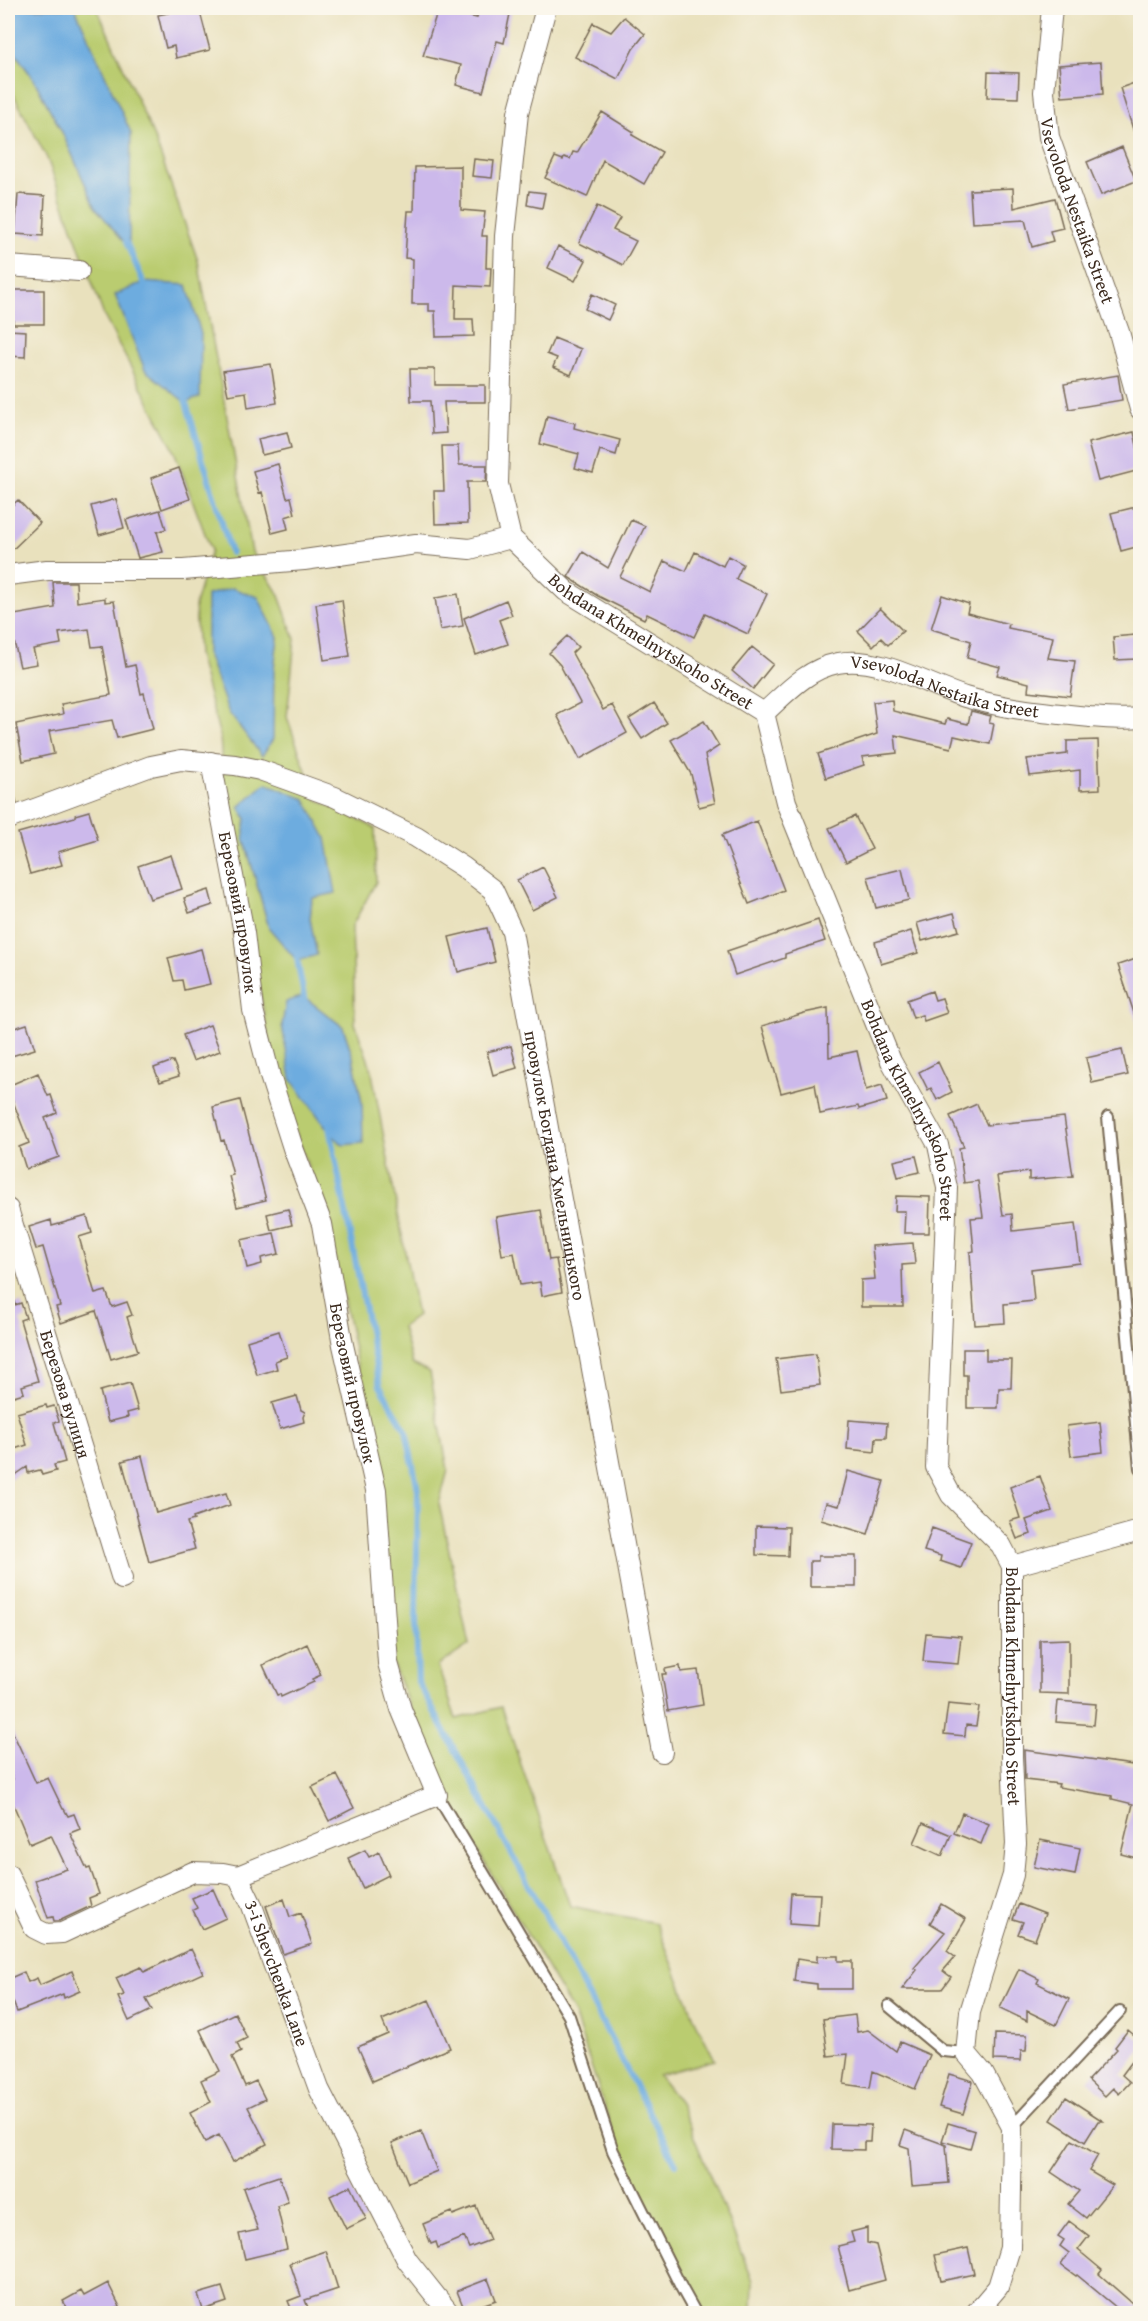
<svg xmlns="http://www.w3.org/2000/svg" width="1148" height="2321" viewBox="0 0 1148 2321" font-family="'Gentium Book Plus',serif">
<style>
.green{fill:#bacc6f;stroke:#7a7b46;stroke-width:1.5;fill-rule:evenodd}
.water{fill:#6dacdf;stroke:#546b7e;stroke-width:1.5}
.lines{fill:none;stroke-linecap:round;stroke-linejoin:round}
.stream{stroke:#6dacdf;stroke-width:6}
.building{fill:#ccb9eb}
.lane-casing{stroke:#786a56;stroke-width:14}
.street-casing{stroke:#786a56;stroke-width:22}
.lane{stroke:#fff;stroke-width:10}
.street{stroke:#fff;stroke-width:20}
.labels{text-anchor:middle;stroke-width:4.5;stroke-linejoin:round;paint-order:stroke}
.street-label{font-size:18px;fill:#3b2a1e;stroke:#fbf7ec}
</style>
<rect width="100%" height="100%" fill="#fbf7ec"/>
<filter id="ink" filterUnits="userSpaceOnUse"><feTurbulence type="fractalNoise" baseFrequency=".0167" numOctaves="2"/><feDisplacementMap in="SourceGraphic" scale="12" xChannelSelector="R" yChannelSelector="G"/><feConvolveMatrix kernelMatrix="1 2 1 2 8 2 1 2 1" color-interpolation-filters="sRGB"/></filter>
<filter id="wash" filterUnits="userSpaceOnUse"><feTurbulence type="fractalNoise" baseFrequency=".008" numOctaves="4" result="noise"/><feDisplacementMap in="SourceGraphic" scale="24" xChannelSelector="R" yChannelSelector="G"/><feGaussianBlur stdDeviation="1.35" result="paint"/><feColorMatrix in="noise" values="0 0 0 0 0 0 0 0 0 0 0 0 0 0 0 0 0 1.4 0 .05"/><feComposite in="paint" operator="in"/></filter>
<g filter="url(#wash)">
<rect width="100%" height="100%" fill="#e9e1bd"/>
<path class="green" d="M75 8H97L156 142 198 261 252 552 278 593 295 639 287 717 316 799 375 828 376 882 352 926 355 1023 371 1068 417 1316 402 1327 412 1364 430 1372 448 1470 439 1504 469 1645 438 1666 456 1719 501 1707 570 1906 656 1923 696 2022 715 2060 658 2075 680 2103 753 2281 752 2313H701L685 2285 618 2148 574 2013 443 1792 392 1662 381 1490 353 1344 327 1220 275 1074 249 932 226 824 220 736 198 655 195 605 211 550 173 448 104 316 47 158 8 84V43L33 78 62 132 96 208 129 247 88 38ZM208 595 278 637 274 669ZM246 818 335 893 312 898 310 919 317 954 269 928 244 838ZM303 996 343 1027 353 1057 362 1103Z"/>
<path class="water" d="M8 8H75L131 133 129 248 96 208 62 132 33 78 8 43Z
M144 282 187 285 201 334 200 397 186 403 145 370 115 295Z
M232 588 258 597 278 637 274 669 273 739 262 756 229 713 207 654V595Z
M266 783 305 799 326 838 336 893 312 898 310 919 317 955 297 961 269 928 244 838 246 818 239 807Z
M303 996 343 1027 353 1057 362 1103 363 1143 343 1145 331 1134 291 1079 282 1025 286 1002Z"/>
<g class="lines">
<path class="stream" d="M126 242 147 290
M184 396 231 553
M296 953 305 1002
M329 1127 380 1386 406 1430 418 1490 416 1618 418 1682 568 1957 676 2164"/>
</g>
<g id="blocks">
<path class="building" d="M191 8H199L210 50 176 58 174 46 166 48 158 15Z
M479 8 511 9 504 43 497 41 483 92 456 85 461 65 423 56 438 9 477 18Z
M624 17 645 34 633 49 618 79 575 57 593 23 611 32Z
M1101 62 1103 94 1062 97 1059 65Z
M988 72 1019 73 1018 98 987 97Z
M1140 81V141L1137 142 1120 88Z
M602 112 634 132 632 135 662 152 644 184 603 160 587 197 545 178 555 157 563 160 564 157 570 159 573 152 577 153Z
M1122 147 1136 181 1101 195 1087 162Z
M474 159 494 161 492 178 472 176Z
M461 166V210L485 212 482 236H487L486 268H491L490 287 456 285 455 319H473L474 336 436 337 435 311H429V304H412L413 259 405 258 408 211H414L415 167Z
M1013 188 1014 208 1055 198 1063 228 1050 231 1053 241 1032 247 1025 220 972 223 970 190Z
M529 191 545 193 542 208 527 205Z
M18 194 45 196 43 236 15 234Z
M597 206 620 218 613 230 636 241 623 265 579 243Z
M558 246 586 260 575 281 548 268Z
M13 290H44V324H13Z
M592 294 615 305 608 320 585 309Z
M8 330 26 331 25 357 8 356Z
M554 338 581 349 571 375 553 367 557 358 547 354Z
M271 364 277 403 248 408 246 392 228 395 223 371Z
M410 369H435V385H485V402H444L446 433 432 434 430 401H411Z
M1118 375 1122 400 1069 409 1064 384Z
M547 416 575 423 574 428 620 440 616 455 600 450 593 473 575 468 579 454 540 444Z
M287 432 291 448 262 455 258 439Z
M1134 432 1140 459V470L1098 481 1088 443Z
M442 446H458L459 465H487L486 482H467L468 523 435 524 434 491H444Z
M278 464 287 498 291 497 295 514 285 517 288 529 272 533 262 492 259 493 253 471Z
M179 468 190 499 162 509 151 478Z
M116 499 124 528 99 535 91 506Z
M18 500 40 523 8 554V509Z
M1140 506V546L1121 551 1111 513Z
M160 510 166 529 157 532 163 552 138 558 126 520Z
M631 520 645 526 620 577 650 592 664 561 686 571 695 552 723 566 728 556 743 564 736 579 767 594 748 634 705 614 694 637 647 614 644 619 598 596 568 577 583 552 608 568Z
M53 582H76L77 602 105 598V602L114 601 126 667 135 665 141 694 144 693 153 729 117 738 112 720 49 731 54 754 23 761 16 724 63 714 61 704 111 695 102 646 92 647 89 629 59 633 61 644 33 649 37 664 20 667 8 616 55 608Z
M458 594 463 626 440 630 435 598Z
M942 595 969 604 967 613 1009 624 1008 628 1053 637 1048 658 1075 661 1070 696 1028 691 1029 683 997 675 1000 667 967 658 971 641 931 629Z
M342 600 350 656 324 660 316 604Z
M506 600 512 615 499 620 508 644 476 655 464 618Z
M880 608 903 631 888 645 881 638 873 646 858 631Z
M1135 635 1137 659 1115 660 1113 637Z
M567 636 578 647 572 653 603 710 612 705 627 733 580 759 557 715 580 703 560 665 549 653Z
M752 647 773 664 753 689 732 671Z
M892 700 893 711 945 724 947 719 968 724 971 711 991 716 989 723 994 724 990 744 954 736 951 748 895 735 897 753 862 757 864 765 826 778 818 754 877 734 873 702Z
M654 703 667 723 642 739 629 719Z
M704 721 719 746 705 755 715 803 699 807 691 774 671 740Z
M1098 740 1100 789 1080 790V770L1030 776 1027 759 1067 754V741Z
M89 811 98 840 58 852 62 865 30 874 18 833 75 817V815Z
M855 816 872 849 846 862 829 828Z
M757 821 784 890 749 904 722 835Z
M171 855 182 889 150 899 138 866Z
M543 867 558 897 532 910 517 880Z
M902 869 909 900 876 908 868 877Z
M209 890 213 905 189 913 184 898Z
M954 913 959 931 922 941 917 923Z
M818 920 825 941 785 954V958L735 975 727 951Z
M487 928 495 962 458 972 449 937Z
M911 931 918 953 881 964 875 942Z
M201 949 210 984 184 990 182 980 174 981 168 958Z
M1136 959 1140 971V1024L1138 1025 1118 965Z
M932 991 935 1000 942 998 947 1013 924 1021 922 1015 913 1018 907 1000Z
M828 1008 829 1057 857 1051 866 1090 882 1085 887 1101 859 1109 858 1106 820 1114 815 1084 781 1093 762 1026 804 1013Z
M27 1024 35 1049 8 1057V1030Z
M210 1025 220 1051 193 1061 183 1035Z
M511 1046 517 1068 493 1075 487 1052Z
M1122 1050 1128 1075 1092 1083 1086 1058Z
M173 1061 179 1076 160 1082 154 1068Z
M938 1062 952 1092 937 1100 931 1088 928 1090 919 1072Z
M38 1073 48 1096 51 1095 57 1113 45 1118 59 1157 26 1169 19 1147 29 1143 12 1099 8 1102V1086Z
M240 1100 266 1200 237 1207 229 1176 233 1175 224 1140 221 1141 213 1107Z
M977 1104 987 1125 1064 1117 1073 1176 1029 1180V1172L997 1176 1003 1215 1012 1214 1013 1231 1075 1224 1080 1263 1031 1269 1034 1301 1004 1304 1005 1323 975 1325 970 1252 974 1251 971 1218 983 1217 978 1181 964 1183 959 1148 964 1147 950 1116Z
M916 1156 920 1172 898 1177 894 1161Z
M896 1196 930 1197 929 1233H904L905 1211H895Z
M288 1209 292 1225 271 1230 267 1214Z
M541 1210 549 1260 556 1259 562 1292 542 1296 540 1282 520 1285 514 1253 502 1255 496 1217Z
M87 1216 92 1233 79 1237 95 1294 106 1291 112 1307 127 1302 132 1315 127 1317 138 1351 111 1359 96 1311 61 1323 56 1307 60 1306 43 1247 36 1249 29 1227 51 1220 52 1226Z
M274 1233 279 1254 261 1258 262 1264 247 1268 241 1240Z
M913 1243 915 1264 902 1265 903 1307H861V1280L875 1279 872 1246Z
M8 1292H11L15 1305 21 1303 26 1318 20 1320 38 1381 22 1386 24 1393 10 1397 8 1391Z
M279 1331 287 1357 275 1361 277 1369 257 1375 247 1341Z
M963 1349H986V1360H1012L1011 1388H999L998 1408H967V1375H963Z
M816 1354 820 1385 781 1390 776 1359Z
M130 1383 138 1410 127 1413 128 1417 108 1422 100 1391Z
M297 1396 301 1410 305 1412 303 1417 304 1422 280 1429 272 1403Z
M46 1405 47 1408 54 1406 59 1421 54 1423 65 1462 54 1465 56 1471 42 1475 40 1470 28 1473 27 1467 8 1480V1451L27 1445 17 1413Z
M849 1420 887 1423 886 1438H876L875 1452 847 1449Z
M1100 1422 1103 1452 1071 1456 1067 1426Z
M142 1456 156 1513 226 1493 230 1505 193 1518 194 1520 187 1522 195 1549 149 1562 122 1461Z
M848 1471 884 1481 868 1534 821 1520 826 1503 839 1506Z
M1040 1476 1052 1511 1026 1520 1031 1534 1017 1539 1010 1521 1020 1518 1010 1487Z
M756 1526 789 1527 788 1556 756 1555Z
M932 1528 971 1542 961 1568 940 1561 941 1556 924 1551Z
M818 1556H856V1587H810V1561H818Z
M926 1633 961 1636 958 1664 923 1661Z
M1069 1639V1694L1040 1693V1640Z
M307 1644 321 1675 312 1679 314 1682 281 1697 280 1694 277 1695 263 1665Z
M680 1666 681 1672 698 1670 703 1705 668 1711 662 1674H666L665 1669Z
M1058 1701 1096 1704 1094 1725 1056 1722Z
M948 1704 979 1707 976 1726 966 1725 965 1736 944 1734Z
M8 1722 36 1783 48 1778 63 1809H64L68 1816 74 1814 80 1829 70 1833 87 1869 90 1868 99 1894 89 1898 91 1906 59 1921H54L53 1917 48 1918 35 1880 67 1869 51 1835 30 1844 14 1806 8 1809V1781L13 1779 8 1767Z
M1024 1750 1140 1766V1859L1121 1854 1133 1804 1112 1799V1796L1058 1787 1059 1784 1025 1780Z
M337 1775 354 1808 329 1821 312 1787Z
M962 1813 989 1824 981 1844 954 1833Z
M923 1823 951 1835 942 1856 914 1843Z
M1040 1840 1080 1848 1075 1875 1034 1867Z
M365 1850 369 1857 379 1852 389 1875 363 1888 348 1858Z
M213 1889 226 1918 202 1929 193 1910 197 1908 192 1898Z
M791 1893 820 1894 818 1926 789 1924Z
M284 1899 290 1917 301 1913 312 1944 283 1954 266 1906Z
M941 1904 966 1919 947 1951 955 1957 943 1971 951 1977 942 1989H902L917 1970 914 1968 945 1932 930 1923Z
M1019 1904 1045 1914 1035 1940 1018 1934 1023 1922 1013 1919Z
M191 1949 203 1973 146 1999 152 2010 129 2021 118 1997 124 1995 116 1978 141 1967 144 1972Z
M817 1956H838V1961H852V1989H817V1984L794 1981 797 1959 817 1962Z
M1019 1969 1039 1979 1037 1983 1069 1999 1056 2025 1027 2011V2021L1000 2008Z
M72 1971 80 1991 64 1998 63 1994 17 2012 8 1989V1979L24 1972 28 1982 37 1978 40 1985Z
M429 2000 450 2048 373 2081 358 2047 388 2034 382 2020Z
M235 2013 247 2038 237 2043 241 2052 232 2057 245 2086 256 2081 265 2099 248 2107 267 2144 233 2162 219 2135 205 2142 190 2113 211 2102 201 2080 220 2071 200 2030Z
M855 2015 857 2032 868 2030 896 2051 900 2042 930 2055 915 2089 873 2071 870 2088 844 2084 848 2054 828 2056 823 2019Z
M1128 2030 1140 2040V2051L1122 2075 1130 2082 1119 2094 1113 2088 1105 2096 1088 2080 1117 2049 1115 2047Z
M995 2034 1027 2035 1026 2051H1021L1020 2061 994 2060Z
M949 2074 973 2081 963 2114 939 2107Z
M1066 2097 1103 2121H1098L1085 2142 1051 2120Z
M948 2123 975 2131 970 2149 942 2141Z
M832 2124 871 2125 870 2142H864V2150L831 2149Z
M905 2130 946 2145 949 2183 912 2186 909 2148 900 2145Z
M421 2131 437 2171 408 2183 392 2143Z
M1072 2140 1098 2155 1089 2171 1113 2185 1086 2218 1068 2204 1079 2191 1051 2172Z
M279 2176 288 2202 277 2206 287 2249 245 2259 239 2234 258 2230 243 2188Z
M350 2186 366 2219 346 2229 330 2196Z
M476 2206 490 2240 469 2248 464 2237 438 2248 436 2242 431 2244 423 2224 452 2212 453 2215Z
M1069 2221 1089 2236 1078 2250 1102 2270 1099 2274 1140 2310V2313H1123L1077 2275 1076 2276 1061 2265 1069 2253 1060 2246 1064 2240 1058 2236Z
M867 2228V2243L876 2245 885 2280 849 2290 838 2246 854 2242 851 2232Z
M968 2248 974 2274 941 2281 935 2255Z
M326 2251 338 2289 305 2300 310 2313H293L288 2301 301 2296 290 2263Z
M488 2279 496 2300 465 2311 457 2291Z
M108 2283 120 2307 107 2313H70L63 2301 81 2291 84 2296Z
M222 2287 227 2302 203 2310 198 2294Z"/>
</g>
</g>
<g filter="url(#ink)">
<use href="#blocks" fill-opacity="0" stroke="#786a56" stroke-width="1.5"/>
<g class="lines">
<defs>
<path id="lane" d="M8 793 13 817
M1108 1117 1140 1468
M437 1795 569 2016 613 2151 681 2287 696 2314
M889 2006 943 2051 966 2053
M1012 2127 1120 2011"/>
<g id="street">
<path id="s1" d="M546 8 518 113 505 236 498 484 511 538 566 591 764 713 786 802 891 1061 938 1145 947 1188 936 1467 951 1495 1001 1545 1012 1566V1757L1016 1844 1013 1875 970 2012 966 2053 983 2073 1012 2127 1010 2248 998 2287 975 2314"/>
<path id="s2" d="M1052 8 1044 92 1049 137 1119 332 1140 409"/>
<path d="M8 266 79 271"/>
<path d="M8 575 47 570H183L304 560 416 544 470 549 511 538"/>
<path id="s3" d="M764 713C786 693 807 669 838 663 878 655 927 685 965 697 1005 709 1048 713 1090 717 1107 718 1124 720 1140 718"/>
<path id="s4" d="M211 762 244 933 253 1010 270 1076 293 1148 322 1224 343 1345 376 1490 388 1663 401 1709 437 1795 238 1876"/>
<path id="s5" d="M8 819 151 766 181 760 235 765 260 770 335 797 416 837 463 867 493 890 512 931 662 1752"/>
<path id="s6" d="M8 1209 122 1579"/>
<path d="M1012 1566 1140 1531"/>
<path id="s7" d="M8 1874 34 1928 46 1934 62 1933 193 1872 223 1873 238 1876 251 1903 319 2089 407 2260 450 2314"/>
</g>
</defs>
<use href="#lane" class="lane-casing"/>
<use href="#street" class="street-casing"/>
<use href="#lane" class="lane"/>
<use href="#street" class="street"/>
</g>
</g>
<g class="labels">
<g class="street-label">
<text dy="6" stroke="none"><textPath href="#s2" startOffset="208">Vsevoloda Nestaika Street</textPath></text>
<text dy="6" stroke="none"><textPath href="#s1" startOffset="711">Bohdana Khmelnytskoho Street</textPath></text>
<text dy="6" stroke="none"><textPath href="#s3" startOffset="201">Vsevoloda Nestaika Street</textPath></text>
<text dy="6" stroke="none"><textPath href="#s4" startOffset="153">Березовий провулок</textPath></text>
<text dy="6" stroke="none"><textPath href="#s1" startOffset="1270">Bohdana Khmelnytskoho Street</textPath></text>
<text dy="6" stroke="none"><textPath href="#s5" startOffset="810">провулок Богдана Хмельницького</textPath></text>
<text dy="6" stroke="none"><textPath href="#s4" startOffset="639">Березовий провулок</textPath></text>
<text dy="6" stroke="none"><textPath href="#s6" startOffset="194">Березова вулиця</textPath></text>
<text dy="6" stroke="none"><textPath href="#s1" startOffset="1882">Bohdana Khmelnytskoho Street</textPath></text>
<text dy="6" stroke="none"><textPath href="#s7" startOffset="384">3-i Shevchenka Lane</textPath></text>
</g>
</g>
<rect width="1148" height="2321" fill="none" stroke="#fbf7ec" stroke-width="30"/>
</svg>
